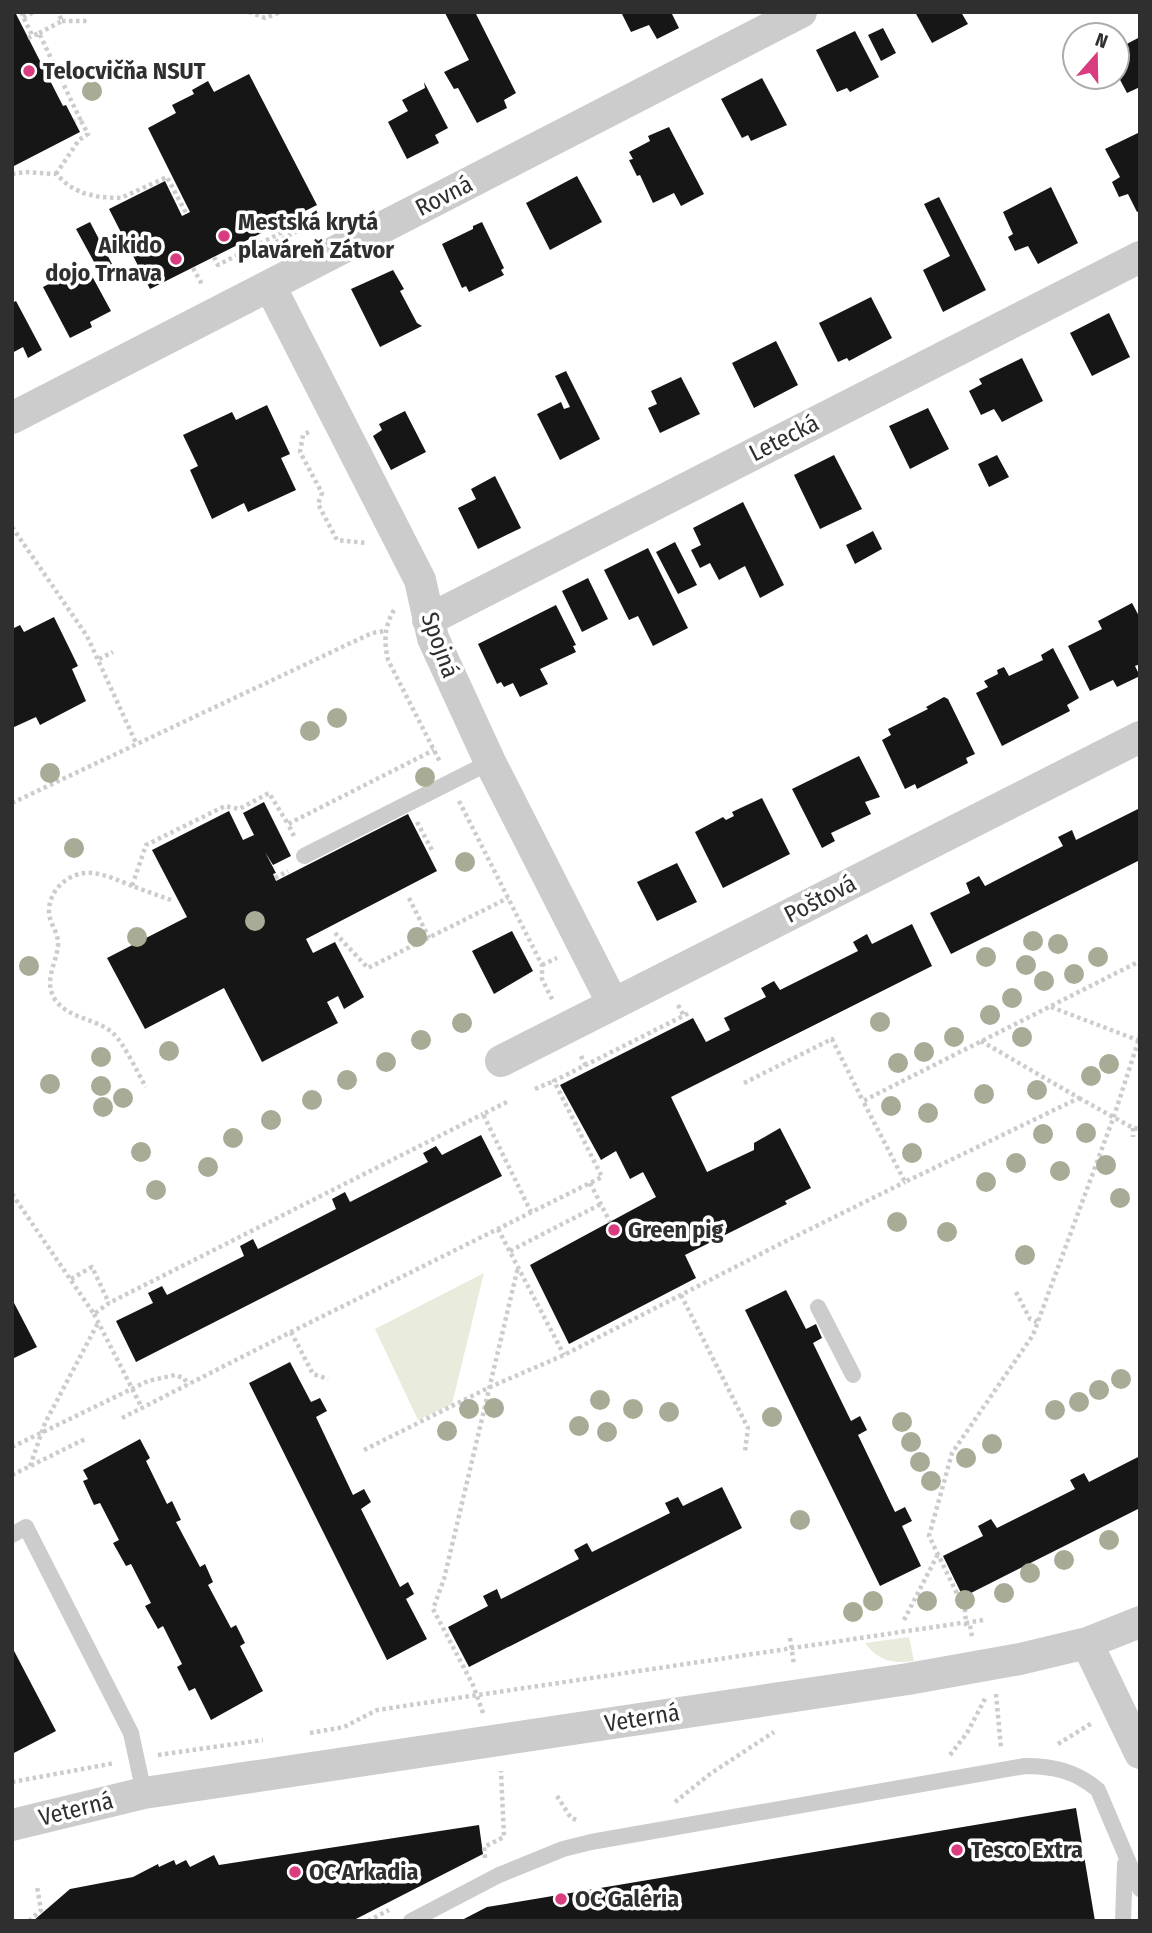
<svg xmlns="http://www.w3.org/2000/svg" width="1152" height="1933" viewBox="0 0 1152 1933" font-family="'Fira Sans Condensed',sans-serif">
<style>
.green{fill:#e9ebdd}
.building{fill:#161616}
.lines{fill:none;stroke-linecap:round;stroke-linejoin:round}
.path{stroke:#ccc;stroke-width:4.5;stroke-dasharray:3.5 3.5;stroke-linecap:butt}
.service{stroke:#ccc;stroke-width:16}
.minor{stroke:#ccc;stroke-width:32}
.tree{fill:#a8ab95}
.poi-dot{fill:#d93d80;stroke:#fff;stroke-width:2.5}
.labels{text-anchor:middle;stroke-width:7;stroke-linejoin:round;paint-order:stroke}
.poi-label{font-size:24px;font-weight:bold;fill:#2f2f2f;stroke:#fff;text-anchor:start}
.street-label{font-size:24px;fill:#2f2f2f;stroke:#fff}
</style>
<rect width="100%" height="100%" fill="#fff"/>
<path class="green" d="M484 1273 452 1404 418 1420 375 1329Z
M909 1637 914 1661C893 1664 878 1661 865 1643Z"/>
<path class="building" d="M12 12H15L63 106 66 105 80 132 12 167Z
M447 12H475L516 93 504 100 507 108 477 123 458 88 454 89 444 72 469 60 445 13Z
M621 12H671L679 28 657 39 649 25 631 32Z
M915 12H961L968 24 932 43Z
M883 28 896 53 881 61 868 35Z
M855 31 879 77 850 92 847 88 837 92 816 50Z
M1140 37V87L1127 93 1117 74V49Z
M249 74 317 205 150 289 109 209 165 181 182 216 190 212 148 128 176 113 172 105 194 94 192 90 208 81 214 92Z
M762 78 787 125 751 141 748 135 742 138 721 99Z
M424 82 448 128 435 135 439 143 407 159 388 122 408 111 402 100 425 88Z
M669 127 704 194 681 206 674 193 653 203 640 175 637 176 629 160 633 159 629 152 650 141 648 136Z
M1140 132V211L1137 212 1128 194 1119 197 1112 182 1120 177 1105 149Z
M577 176 602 222 550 250 526 203Z
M1051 187 1078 243 1038 264 1028 246 1015 251 1008 237 1013 234 1003 212Z
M939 197 986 290 943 312 923 270 950 256 924 204Z
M90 222 112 264 99 271 76 229Z
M482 222 504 268 501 270 504 275 469 292 466 286 462 288 442 244 473 229V226Z
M86 265 111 311 90 322 92 327 70 338 43 287Z
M393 270 404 289 400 291 417 323 422 326 380 347 351 289Z
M871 297 892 338 849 361 847 358 838 362 819 323Z
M16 301 42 350 28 358 23 347 12 353V303Z
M1109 313 1130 357 1092 376 1070 333Z
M776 341 798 385 754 408 732 363Z
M1022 358 1043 401 1002 422 994 409 981 415 969 391 982 384 979 379Z
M566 371 600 439 560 460 537 414 561 402 564 409 570 407 555 376Z
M681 377 700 414 660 433 648 408 657 404 651 391Z
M267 405 290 454 281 458 296 490 248 512 244 503 212 519 190 470 198 466 183 435 232 412 236 420Z
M928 408 949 449 910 469 889 426Z
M405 411 426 452 391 470 373 436 382 430 379 424Z
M834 455 862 509 820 529 794 475Z
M997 455 1009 477 989 487 978 464Z
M495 476 521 528 478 549 458 508 476 499 471 489Z
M743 502 784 585 760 598 745 566 719 580 710 563 700 568 691 550 701 545 693 528Z
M873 531 882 549 855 564 846 545Z
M675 542 697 585 678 594 656 552Z
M648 548 688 628 653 646 638 616 629 620 604 570Z
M588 578 608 619 582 632 562 591Z
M1132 603 1140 618V664L1135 666 1140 676 1117 687 1113 680 1090 691 1068 646 1102 629 1098 621Z
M556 605 576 645 573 646 576 652 540 669 548 684 520 697 513 683 504 687 501 682 497 684 478 644Z
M54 617 78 666 72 669 86 701 40 725 36 717 12 728V629L20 625 24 632Z
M1053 648 1079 698 1067 705 1070 711 1002 746 976 693 988 687 984 681 998 674 997 670 1004 667 1009 676 1043 660 1041 655Z
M944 697 948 699 975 754 966 758 968 763 917 789 915 784 905 789 882 740 891 735 888 729 928 709 926 707Z
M859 756 880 797 865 802 871 814 831 833 835 841 822 848 792 789Z
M762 798 790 854 723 888 695 832 723 817 726 820 734 816 732 812Z
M264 802 291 856 273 865 265 852 276 873 273 874 276 881 408 814 437 871 306 939 313 953 335 942 364 997 344 1009 338 996 327 1002 338 1023 262 1062 224 988 145 1029 107 958 187 917 152 850 229 811 243 840 254 835 243 813Z
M1140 808V860L951 954 930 913 970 893 966 883 979 876 985 886 1063 846 1058 837 1072 830 1076 840Z
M677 863 697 902 657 921 637 882Z
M912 924 932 966 671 1097 707 1172 754 1150V1143L780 1128 811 1188 785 1201 787 1204 685 1255 696 1278 569 1344 530 1265 656 1197 643 1172 630 1179 616 1151 601 1160 560 1085 693 1018 706 1042 730 1030 724 1018 766 997 761 988 774 981 780 990 858 951 853 942 867 934 872 944Z
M512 931 533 971 494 994 472 951Z
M481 1135 502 1176 136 1362 116 1321 153 1303 148 1293 162 1286 167 1295 244 1256 240 1246 253 1239 258 1249 336 1209 332 1199 345 1192 350 1202 428 1162 423 1153 436 1146 442 1155Z
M786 1290 806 1329 816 1324 822 1338 813 1343 851 1421 860 1416 867 1430 858 1435 895 1512 905 1507 912 1521 902 1526 921 1566 880 1586 745 1310Z
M12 1299 37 1347 12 1359Z
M290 1362 311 1402 320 1398 327 1411 316 1417 353 1495 364 1489 371 1502 361 1509 400 1587 408 1582 414 1594 406 1599 427 1639 387 1660 249 1383Z
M140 1439 150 1458 146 1461 167 1504 172 1501 181 1520 176 1522 200 1567 205 1564 213 1582 208 1585 231 1628 236 1625 245 1643 240 1646 263 1691 211 1720 195 1688 189 1691 177 1667 182 1664 163 1626 158 1629 145 1606 151 1603 131 1564 126 1566 113 1543 119 1540 100 1503 94 1505 83 1481 88 1479 83 1470Z
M1140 1456V1508L963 1597 943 1556 983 1536 978 1526 991 1519 997 1528 1075 1489 1070 1480 1084 1473 1089 1482Z
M722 1487 742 1528 469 1667 448 1627 488 1606 483 1596 497 1589 501 1599 579 1559 574 1550 587 1543 592 1552 670 1513 665 1503 678 1497 683 1506Z
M12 1647 56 1731 12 1754Z
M1076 1808 1095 1921H460L487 1907Z
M479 1825 483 1854 352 1921H33L70 1889 133 1877 158 1864 159 1867 174 1860 176 1865 186 1860 190 1867 214 1855 219 1865Z"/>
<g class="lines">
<path class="path" d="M21 12 32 35
M249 12 265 18 280 12
M23 17 34 12
M62 21H89
M39 33 62 21 58 12
M28 38 39 33 80 119 75 121
M12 174 25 172 56 174 69 186 83 193 100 197 121 198 167 177 186 213
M56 174 79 140 88 134 80 119
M214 257 218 265 312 217 315 222 272 244 275 250
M193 268 203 286
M309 432 303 435 300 452 322 493 318 504 337 540 366 543
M12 527 87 636 136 743
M394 610C384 627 384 642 388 660L440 762
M99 659 113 652
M459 801 542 965V979L553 1001
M12 803 372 633 385 631
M417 822 432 850
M294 836 288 824 434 750
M275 878 288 871
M132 886C120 881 105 874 92 873 70 871 49 889 49 911 49 924 59 932 58 946 56 964 44 980 54 998 67 1019 96 1018 113 1033 125 1045 137 1072 146 1087
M409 898 429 938
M171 900 132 886 146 845 225 806 239 809 269 793 288 824
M335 933 368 968 508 898
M542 965 557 958
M678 1005 684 1016
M1051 1007 1140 1041
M981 1041 1079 1098 905 1182 863 1101 1140 961
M581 1056 586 1066
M744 1083 832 1039 863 1101
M535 1089 554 1081
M1079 1098 1133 1128 1140 1129
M507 1102 483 1114 531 1212
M1133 1128V1137
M590 1183 610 1222
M12 1194 94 1314 109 1303 483 1114
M498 1229 564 1355
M510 1251 601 1204
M71 1279 92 1267 109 1303
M1016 1292 1030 1319 1037 1322
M681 1295 748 1428 745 1451
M94 1314 142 1408
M291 1332 313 1374 328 1379
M122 1418 291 1332 602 1177 554 1081 691 1012
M12 1447 148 1381 175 1375 184 1378 188 1385
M364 1450 490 1387 564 1355 778 1245 905 1182
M30 1466 45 1423 98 1323
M12 1475 85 1439
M904 1620 938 1554
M983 1620 966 1623 965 1610 929 1536 952 1453 1033 1335 1114 1116 1140 1036
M790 1638 794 1665
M996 1694 1001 1748
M483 1713 473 1685 433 1609 444 1579 518 1267
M310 1733 344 1727 377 1710 961 1623 970 1625 972 1637
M1058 1744 1092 1723
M158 1755 263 1740
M950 1755 967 1733 986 1697
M12 1782 115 1763
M557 1796 571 1818 577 1820
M675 1802 710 1774 774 1732
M485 1858 484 1847 504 1837 501 1771
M29 1921 41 1910 37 1887
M368 1921 389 1910"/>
<path class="service" d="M304 856 490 762
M818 1307 853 1375
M12 1535 26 1527 131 1733 144 1793
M411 1921 499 1875 563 1849 591 1842 1025 1766C1053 1766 1076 1771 1098 1790L1140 1889
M1123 1921 1125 1864"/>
<path class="minor" d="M270 286 420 580 433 638 490 762 613 1004
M12 418 801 12
M428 620 1140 257
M501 1061 1140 737
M1087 1643 1140 1753
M12 1825 144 1793 908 1679 1020 1659 1087 1643 1140 1622"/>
</g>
<g class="tree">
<circle cx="92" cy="91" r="10"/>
<circle cx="337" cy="718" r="10"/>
<circle cx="310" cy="731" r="10"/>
<circle cx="50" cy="773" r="10"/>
<circle cx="425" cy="777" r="10"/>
<circle cx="74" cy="848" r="10"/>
<circle cx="465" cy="862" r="10"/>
<circle cx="255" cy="921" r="10"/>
<circle cx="137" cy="937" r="10"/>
<circle cx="417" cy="937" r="10"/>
<circle cx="1033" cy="941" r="10"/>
<circle cx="1058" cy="944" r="10"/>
<circle cx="986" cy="957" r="10"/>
<circle cx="1098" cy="957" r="10"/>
<circle cx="1026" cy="965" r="10"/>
<circle cx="29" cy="966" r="10"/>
<circle cx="1074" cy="974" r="10"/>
<circle cx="1044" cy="981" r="10"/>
<circle cx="1012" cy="998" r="10"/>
<circle cx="990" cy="1015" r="10"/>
<circle cx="880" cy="1022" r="10"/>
<circle cx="462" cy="1023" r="10"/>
<circle cx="954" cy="1037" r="10"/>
<circle cx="1022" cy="1037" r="10"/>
<circle cx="421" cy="1040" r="10"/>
<circle cx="169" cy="1051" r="10"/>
<circle cx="924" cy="1052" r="10"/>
<circle cx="101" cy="1057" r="10"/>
<circle cx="386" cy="1062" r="10"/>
<circle cx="898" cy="1063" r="10"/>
<circle cx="1109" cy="1064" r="10"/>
<circle cx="1091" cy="1076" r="10"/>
<circle cx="347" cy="1080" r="10"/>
<circle cx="50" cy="1084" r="10"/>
<circle cx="101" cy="1086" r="10"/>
<circle cx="1037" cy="1090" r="10"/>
<circle cx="984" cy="1094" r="10"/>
<circle cx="123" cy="1098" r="10"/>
<circle cx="312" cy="1100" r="10"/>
<circle cx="891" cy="1106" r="10"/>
<circle cx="103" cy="1107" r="10"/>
<circle cx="928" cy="1113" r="10"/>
<circle cx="271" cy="1120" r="10"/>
<circle cx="1086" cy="1133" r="10"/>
<circle cx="1043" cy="1134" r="10"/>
<circle cx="233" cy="1138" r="10"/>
<circle cx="141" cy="1152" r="10"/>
<circle cx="912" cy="1153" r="10"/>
<circle cx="1016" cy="1163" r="10"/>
<circle cx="1106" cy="1165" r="10"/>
<circle cx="208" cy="1167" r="10"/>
<circle cx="1060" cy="1171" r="10"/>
<circle cx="986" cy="1182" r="10"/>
<circle cx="156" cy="1190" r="10"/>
<circle cx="1120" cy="1198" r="10"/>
<circle cx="897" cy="1222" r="10"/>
<circle cx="947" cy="1232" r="10"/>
<circle cx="1025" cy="1255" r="10"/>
<circle cx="1121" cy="1379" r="10"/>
<circle cx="1099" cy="1390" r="10"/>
<circle cx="600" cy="1400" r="10"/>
<circle cx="1079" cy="1402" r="10"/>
<circle cx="494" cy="1408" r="10"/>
<circle cx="469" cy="1409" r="10"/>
<circle cx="633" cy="1409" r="10"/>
<circle cx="1055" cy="1410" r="10"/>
<circle cx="669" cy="1412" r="10"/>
<circle cx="772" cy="1417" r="10"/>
<circle cx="902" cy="1422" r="10"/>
<circle cx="579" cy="1426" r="10"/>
<circle cx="447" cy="1431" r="10"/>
<circle cx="607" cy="1432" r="10"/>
<circle cx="911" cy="1442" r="10"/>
<circle cx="992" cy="1444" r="10"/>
<circle cx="966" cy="1458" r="10"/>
<circle cx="920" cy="1462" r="10"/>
<circle cx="931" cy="1481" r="10"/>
<circle cx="800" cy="1520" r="10"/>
<circle cx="1109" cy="1540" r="10"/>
<circle cx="1064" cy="1560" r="10"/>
<circle cx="1030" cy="1573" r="10"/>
<circle cx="1004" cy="1593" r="10"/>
<circle cx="965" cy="1600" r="10"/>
<circle cx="873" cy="1601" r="10"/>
<circle cx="927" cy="1601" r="10"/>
<circle cx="853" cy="1612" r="10"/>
</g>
<g class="poi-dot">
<circle cx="29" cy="71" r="7"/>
<circle cx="224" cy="236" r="7"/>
<circle cx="176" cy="259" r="7"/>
<circle cx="614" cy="1230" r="7"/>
<circle cx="957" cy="1850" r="7"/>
<circle cx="295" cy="1872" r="7"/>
<circle cx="561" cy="1899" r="7"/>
</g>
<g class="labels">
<g class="poi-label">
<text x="43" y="79">Telocvičňa NSUT</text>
<text x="238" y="230">Mestská krytá<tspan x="238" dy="28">plaváreň Zátvor</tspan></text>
<text x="162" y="253" text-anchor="end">Aikido<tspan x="162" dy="28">dojo Trnava</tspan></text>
<text x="628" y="1238">Green pig</text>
<text x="971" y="1858">Tesco Extra</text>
<text x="309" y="1880">OC Arkadia</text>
<text x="575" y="1907">OC Galéria</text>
</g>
<g class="street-label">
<text transform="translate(444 196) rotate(-27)" y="8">Rovná</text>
<text transform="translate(784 438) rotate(-27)" y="8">Letecká</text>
<text transform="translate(440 645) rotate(70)" y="8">Spojná</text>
<text transform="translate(820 899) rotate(-27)" y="8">Poštová</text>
<text transform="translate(642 1718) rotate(-9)" y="8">Veterná</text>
<text transform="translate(76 1809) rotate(-14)" y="8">Veterná</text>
</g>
</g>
<rect width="1152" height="1933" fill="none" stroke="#2f2f2f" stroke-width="28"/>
<g transform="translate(1096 56) rotate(20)"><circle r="33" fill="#ffffff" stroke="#acacac" stroke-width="2"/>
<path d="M0-5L12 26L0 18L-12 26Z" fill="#d93d80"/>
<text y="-10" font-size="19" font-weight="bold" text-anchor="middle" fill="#2f2f2f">N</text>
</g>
</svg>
